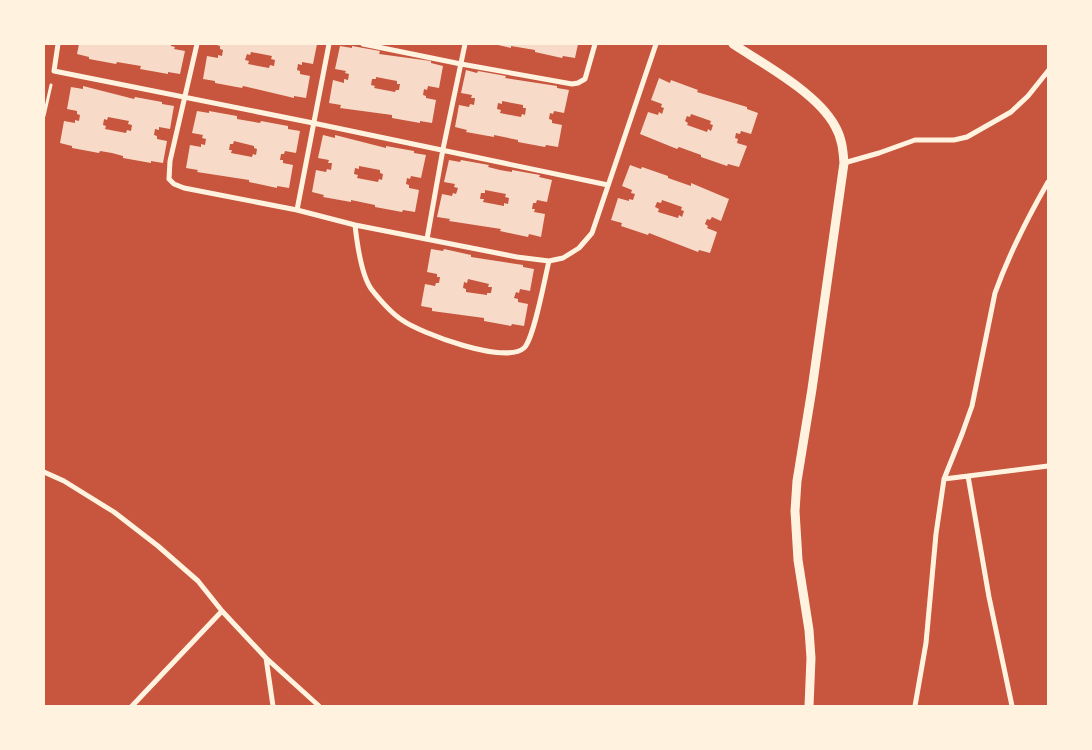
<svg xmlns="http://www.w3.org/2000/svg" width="1092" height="750" viewBox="0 0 1092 750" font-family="'Crimson Pro',serif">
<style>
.building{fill:#f7dbc8;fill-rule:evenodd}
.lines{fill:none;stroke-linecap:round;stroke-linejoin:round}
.path{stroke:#fff3e0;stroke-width:3}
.minor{stroke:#fff3e0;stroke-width:5}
.tertiary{stroke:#fff3e0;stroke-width:9}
</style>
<rect width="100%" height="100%" fill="#c8553d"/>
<path class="building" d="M79 44H171V46L175 47 174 49 185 51 180 74 168 72V74L140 69 141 66 117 62 116 64 89 59V57L77 54Z
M214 44H317L313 64 302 62V65L298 64 297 70 300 71V74L310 76 306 98 294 96V98L243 86 242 88 215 83V81L203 79 207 56 218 58V55L222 56 223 50 220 49V46ZM251 52 272 56 271 59 275 60 274 66 270 65 269 68 248 64 249 61 245 60 247 54 250 55Z
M494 44H578L575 58 563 56 562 58 535 52V50L511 46V48Z
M340 46 352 48V46L380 51 379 54 431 61V63L443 66 439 88 428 86 427 90 424 89 423 95 426 96V98L436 100 432 123 420 121V123L392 118V115L340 108 341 105 329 103 333 80 344 83V79L348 80 349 74 345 73 346 71 335 69ZM376 77 397 81V84H400L399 90H396L395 92 374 88 375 86 371 85 372 79H376Z
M466 70 477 73 478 71 506 76 505 78 557 86V88L569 90 564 113 554 111 553 114 550 113 549 119 552 120V123L562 125 558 147 546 145 545 147 518 142V140L494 135V137L466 132 467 130 455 127 459 105 469 107 470 104 474 105 475 98H471L472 95 461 93ZM502 101 523 105V108H526L525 115 522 114 521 117 500 113 501 110 497 109 498 103 502 104Z
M659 78 670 83 671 80 698 90 697 92 747 107V109L758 113 751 134 741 131 740 134 736 133 735 138 738 139 737 143 747 146 739 167 728 164 727 166 701 157V155L679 147 677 149 640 134 648 112 658 115 659 112 662 114 664 108 661 107 662 104 651 100ZM691 114 711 121 710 124 713 125 711 131 708 129 707 132 687 125 688 123 685 121 687 116 690 117Z
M83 86 134 99 135 97 162 102V104L174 106 170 129 159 127V130L155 129 154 135 157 136V139L167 141 163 163 151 161V163L123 158V156L112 153 100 151 99 153 72 148V146L60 143 64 121 75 123V120L79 121 80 115 77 114V111L67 109 71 87 83 89ZM108 117 129 121 128 124 132 125 131 131 127 130 126 133 105 129 106 126 103 125 104 119 107 120Z
M197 111 209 113V111L237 116V119L260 123 261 121 288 126V129L300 131 296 153 285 151 284 154H281L280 160H283V163L293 165 289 188 277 186V188L249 182V180L197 172 198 170 186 168 190 145 201 147V144L205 145 206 139 202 138 203 135 192 133ZM234 141 254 146V148L257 149 256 155 253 154 252 157 231 153 232 150H229L230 144H233Z
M323 135 335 138V135L386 148V146L414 151V153L426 155 421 178 411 176 410 179 407 178 406 184 409 185V188L419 190 415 212 403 210 402 212 375 207V205L351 200V202L323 197 324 195 312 192 316 170 326 172 327 169 331 170 332 163H328L329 160 318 158ZM359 166 380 170V173L383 174 382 180 379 179 378 182 357 178 358 175 354 174 355 168 359 169Z
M449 160 460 162 461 160 489 165 488 167 500 170 512 172V170L540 175 539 177 552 180 547 202 537 200 536 203H533L532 209H535L534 212 545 214 541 237 529 234 528 237 500 231 501 229 449 221 450 219 437 217 442 194 452 196 453 193 456 194 458 188 454 187 455 184 444 182ZM485 190 506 194 505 197 509 198 508 204 504 203V206L483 202 484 199H480L481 193H485Z
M630 165 641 169 642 167 668 176V178L691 186V183L729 199 721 221 712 217 710 220 707 219 705 224 708 226 707 228 717 232 710 253 699 250 698 252 649 233 648 235 621 226 622 223 611 220 618 198 629 201V199L633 200 635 194 631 193 632 190 622 186ZM662 200 682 207 681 210 684 211 682 217 679 215 678 218 658 212 659 209 655 207 657 202 661 203Z
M431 249 443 251 444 249 471 255V257L523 265V267L534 269 530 291 520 289 519 293 516 292 514 298 518 299V302L528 304 524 326 512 324 511 326 484 321V318L432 311V308L421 306 425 284 435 286 436 283H439L440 277H437V274L427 272ZM468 279 489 284 488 287H492L491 293H487V295L466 292V289L463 288 464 282 467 283Z"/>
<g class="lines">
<path class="path" d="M44 116 51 85"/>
<path class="minor" d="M58 44 54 71 313 123 608 185
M197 44 170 161 169 179 174 184 184 188 297 210 355 225 517 257 549 261 563 258 579 248 592 233 656 44
M363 44 461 64 572 84 578 83 585 79 595 44
M844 163 879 153 915 140H954L967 137 1011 112 1028 96 1048 71
M297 210 329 44
M355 225C357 243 361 276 372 290 380 300 391 313 402 320 420 333 505 365 524 348 534 339 545 277 549 261
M427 239 443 149 465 44
M44 472 64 481 114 512 158 546 198 581 222 611 266 658 319 706
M968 476 989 597 1012 706
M944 479 1048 466
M266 658 273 706
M132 706 222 611
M915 706 926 643 936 534 944 479 962 434 972 406 995 293C1009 254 1028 217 1048 182"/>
<path class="tertiary" d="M733 44C765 65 817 93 835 126 842 138 843 150 844 163L812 389 797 481 795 511 798 560 809 630 811 658 809 706"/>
</g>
<rect width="1092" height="750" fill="none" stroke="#fff3e0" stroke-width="90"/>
</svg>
